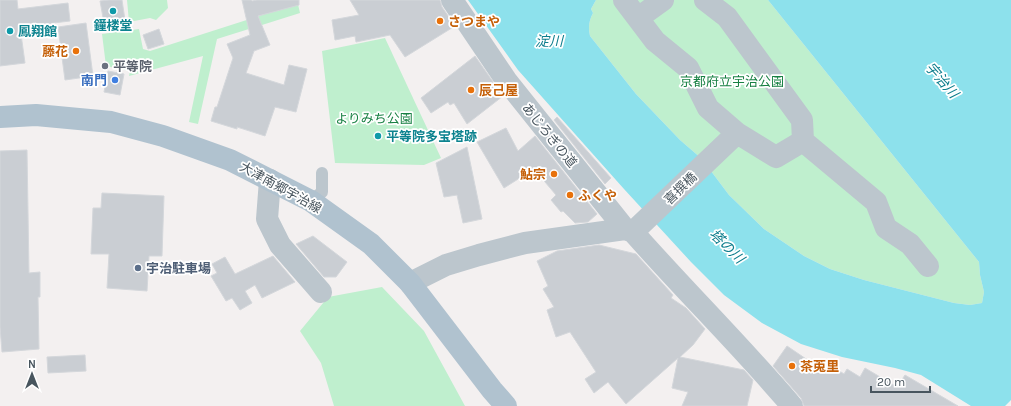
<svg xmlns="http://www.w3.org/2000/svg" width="1011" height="406" viewBox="0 0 1011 406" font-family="Karla,'Noto Sans JP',sans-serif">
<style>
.green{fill:#bfefce}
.water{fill:#8de1ec}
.building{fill:#caced3;stroke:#d4d7db}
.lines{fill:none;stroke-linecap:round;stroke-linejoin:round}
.lane{stroke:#bcc6cd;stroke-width:12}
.street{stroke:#bcc6cd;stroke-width:22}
.primary{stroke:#b0c2cf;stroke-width:22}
.culture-dot{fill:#0f9aa8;stroke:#fff;stroke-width:1.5}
.food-dot{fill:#e8710a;stroke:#fff;stroke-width:1.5}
.worship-dot{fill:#6b7280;stroke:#fff;stroke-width:1.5}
.shop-dot{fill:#3f7fe0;stroke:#fff;stroke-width:1.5}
.service-dot{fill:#5c6f8a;stroke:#fff;stroke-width:1.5}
.labels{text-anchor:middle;stroke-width:3.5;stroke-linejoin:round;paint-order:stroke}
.food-label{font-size:13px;font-weight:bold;fill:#c56008;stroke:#fff;text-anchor:start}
.culture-label{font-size:13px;font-weight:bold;fill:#0d838f;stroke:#fff;text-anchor:start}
.worship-label{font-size:13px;font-weight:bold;fill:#5b616d;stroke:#fff;text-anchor:start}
.shop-label{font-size:13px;font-weight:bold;fill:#366cbe;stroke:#fff;text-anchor:end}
.park-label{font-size:13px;fill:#188043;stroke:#fff}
.street-label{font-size:13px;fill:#48555e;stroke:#fff}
.service-label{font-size:13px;font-weight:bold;fill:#4e5e75;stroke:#fff;text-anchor:start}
.water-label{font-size:14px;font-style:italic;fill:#0e7e8d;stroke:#fff}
</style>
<rect width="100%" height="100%" fill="#f3f0f0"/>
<path class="green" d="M127 0H167L168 8 156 20 150 18 129 22Z
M297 0 300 13 217 39 198 124 189 122 203 56 129 76 130 71 106 66 102 34 139 29 143 49 150 51 259 16Z
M596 0H768L979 262 980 275 984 292 982 303 970 305 954 303 864 280 830 269 804 256 764 229 729 195 702 159 680 140 636 94 590 36C588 27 589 21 593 13L591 9Z
M385 38 441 158 424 165 335 163 322 51Z
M382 287 424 331 465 406H334L321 363 300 331 328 297Z"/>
<path class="water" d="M468 0H596L591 9 593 13C589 21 588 27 590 36L636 94 680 140 702 159 729 195 764 229 804 256 830 269 864 280 954 303 970 305 982 303 984 292 980 275 979 262 768 0H1011V400L1005 406H971L921 375 895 368 842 357 801 344 762 323 724 295 691 262 624 189 518 70Z"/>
<path class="building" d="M0 0H17L18 9 68 3 70 21 20 27 25 63 0 66Z
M109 0H122L125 20 104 23 100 1Z
M242 0H251L252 1 257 0H299V5L258 16 270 45 254 51 246 73 284 85 289 65 307 69 296 112 275 107 265 136 237 127V129L211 121 215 107H217L233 58 227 44 250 35Z
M350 0H440L442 7 455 26 405 57 390 35 356 42 355 36 335 40 332 20 359 15Z
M86 23 93 76 65 80 58 27Z
M159 29 164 44 148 49 143 35Z
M475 56 503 96 467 124 454 103 450 105 448 102 431 113 421 98Z
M108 71 124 74 120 95 104 92Z
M557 117 611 178 605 184 554 120Z
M506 128 518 151 535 136 597 214 588 222 575 223 563 211 561 212 551 200 556 195 534 169 504 188 477 142Z
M467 147 482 219 463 223 457 195 444 197 436 163Z
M27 150 29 273 40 272V297H38L39 349 2 352 0 327V151Z
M102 193 164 196 162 256H149L147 291 107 288 109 254H91L93 208H101Z
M313 236 347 262 336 277H324L296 244Z
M599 245 636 254 673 295 671 298 686 308 705 329 693 345 680 357 744 370 753 380 747 406H682L688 392 672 388 678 358 626 404 608 382 594 393 585 379 596 372 570 332 556 337 547 310 554 307 543 289 548 286 537 261 557 251Z
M273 256 295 282 262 298 255 285 245 291 252 303 240 310 232 298 226 301 211 276 217 273 212 264 225 257 235 274Z
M787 346 818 367 820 363 830 370 832 366 844 374 847 369 860 377 865 368 897 387 905 375 958 406H804L801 398 773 366Z
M85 355 86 371 48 373 47 357Z"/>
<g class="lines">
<path class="lane" d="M311 201 322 192V173"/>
<path class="street" d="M452 0 506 80 625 229
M624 0 655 41 688 68 708 108 737 133 776 157 803 141 876 202 886 228 910 244 928 266
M705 0 727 17 802 120 803 141
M638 18 663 0
M270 180 267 219 280 245 321 292
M633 232 737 133
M410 283 446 265 479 255 525 243 625 229 633 232C685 291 741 346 792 406"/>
<path class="primary" d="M0 117 36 115 111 122 163 136 230 160 311 201 371 244 410 283 492 390 506 406"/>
</g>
<g class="culture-dot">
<circle cx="113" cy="11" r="4"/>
<circle cx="10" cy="31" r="4"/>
<circle cx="378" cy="136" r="4"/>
</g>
<g class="food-dot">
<circle cx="440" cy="21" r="4"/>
<circle cx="76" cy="51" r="4"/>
<circle cx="471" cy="90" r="4"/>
<circle cx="554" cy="174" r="4"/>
<circle cx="570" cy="195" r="4"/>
<circle cx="792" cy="366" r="4"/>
</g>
<circle class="worship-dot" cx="105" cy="66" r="4"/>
<circle class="shop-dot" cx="115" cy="80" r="4"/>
<circle class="service-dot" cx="138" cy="268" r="4"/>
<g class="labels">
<g class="food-label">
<text x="448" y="26">さつまや</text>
<text x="68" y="56" text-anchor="end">藤花</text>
<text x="479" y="95">辰己屋</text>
<text x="546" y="179" text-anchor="end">鮎宗</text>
<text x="578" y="200">ふくや</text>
<text x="800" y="371">茶莵里</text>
</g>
<g class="culture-label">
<text x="113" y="30" text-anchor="middle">鐘楼堂</text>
<text x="18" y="36">鳳翔館</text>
<text x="386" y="141">平等院多宝塔跡</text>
</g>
<g class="worship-label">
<text x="113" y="71">平等院</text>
</g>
<g class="shop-label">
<text x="107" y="85">南門</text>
</g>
<g class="park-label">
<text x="732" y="86">京都府立宇治公園</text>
<text x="374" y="123">よりみち公園</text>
</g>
<g class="street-label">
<text transform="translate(550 135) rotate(51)" y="5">あじろぎの道</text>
<text transform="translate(281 187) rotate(29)" y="5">大津南郷宇治線</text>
<text transform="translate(680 188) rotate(-44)" y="5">喜撰橋</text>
</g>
<g class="service-label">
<text x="146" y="273">宇治駐車場</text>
</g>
<g class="water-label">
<text x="549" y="46">淀川</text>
<text transform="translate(942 80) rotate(49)" y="5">宇治川</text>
<text transform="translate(727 246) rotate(44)" y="5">塔の川</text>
</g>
</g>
<g transform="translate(32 374)" stroke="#ffffff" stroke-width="3" paint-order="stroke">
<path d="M0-3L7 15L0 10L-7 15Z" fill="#48555e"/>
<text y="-6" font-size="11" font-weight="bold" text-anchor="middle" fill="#48555e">N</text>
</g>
<path d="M871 386v6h59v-6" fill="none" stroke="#48555e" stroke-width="2"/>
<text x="877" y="386" font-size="12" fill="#48555e" stroke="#ffffff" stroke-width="3" paint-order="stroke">20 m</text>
</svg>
